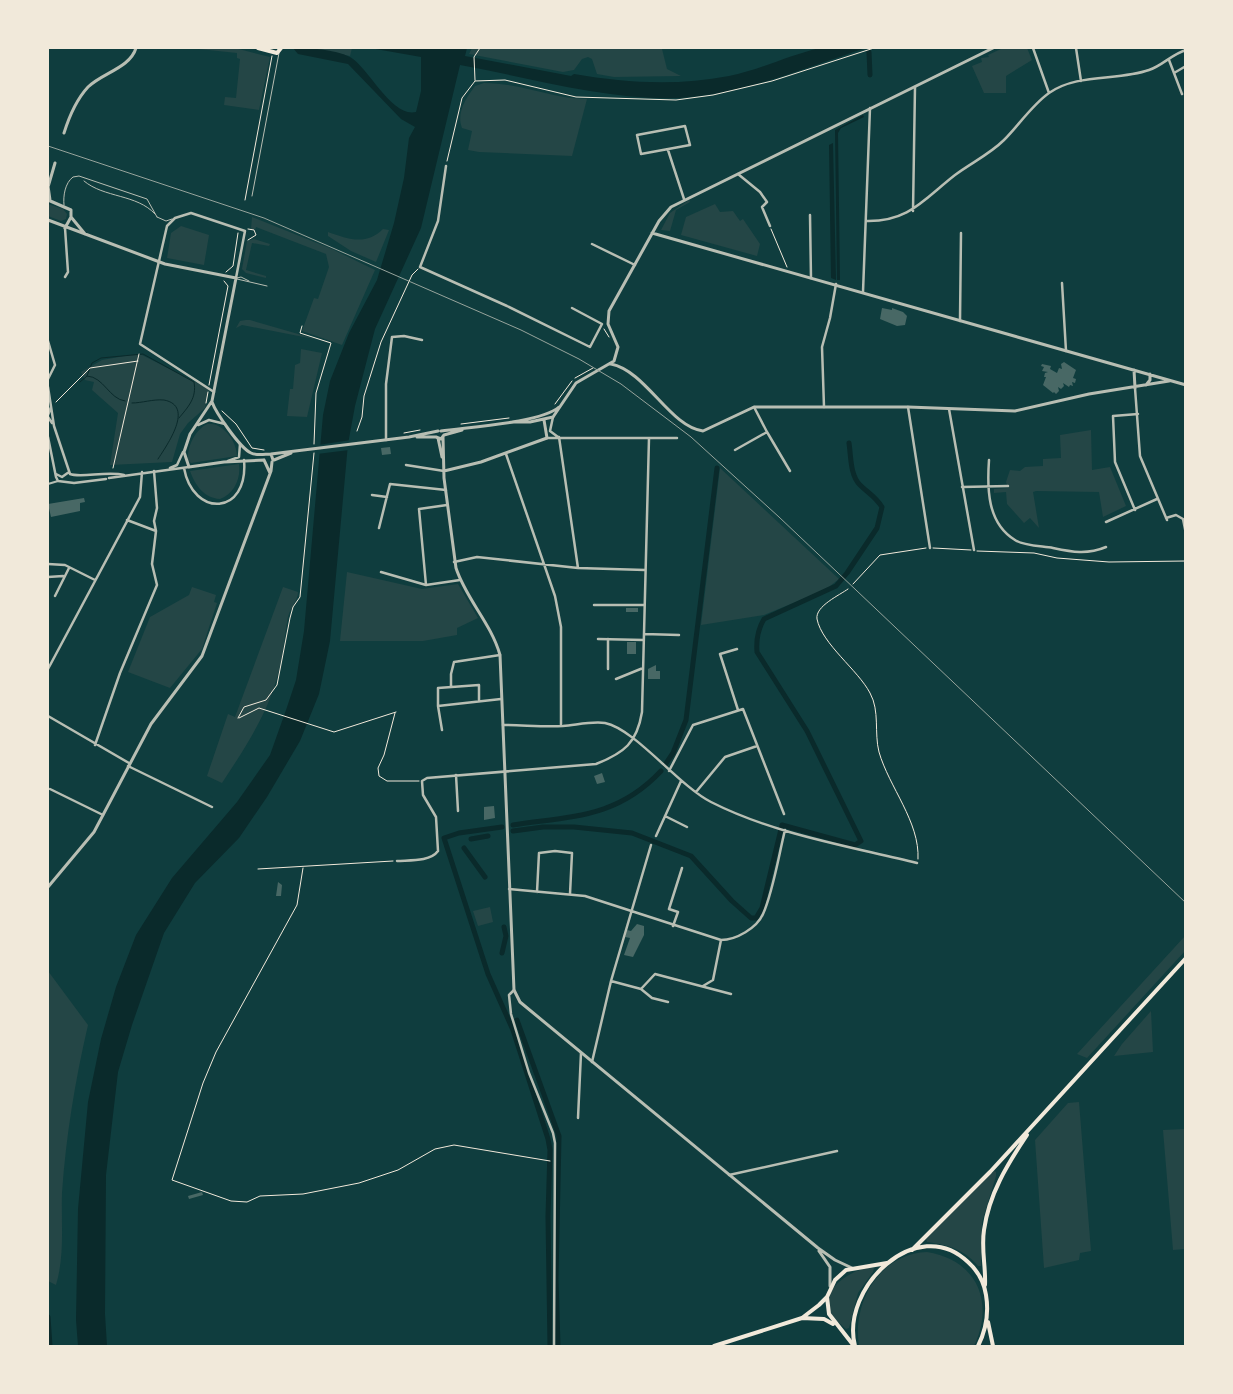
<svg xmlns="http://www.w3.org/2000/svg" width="1233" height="1394" viewBox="0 0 1233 1394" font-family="Arial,sans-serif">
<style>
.green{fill:#244646}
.water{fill:#0a2a2b}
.pier{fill:#0f3d3e}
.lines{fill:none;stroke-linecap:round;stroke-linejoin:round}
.stream{stroke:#0a2a2b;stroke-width:1}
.canal{stroke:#0a2a2b;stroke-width:5}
.building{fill:#486865}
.path{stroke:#f1e9da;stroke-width:1}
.service{stroke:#b8beb3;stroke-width:1}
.pedestrian{stroke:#b8beb3;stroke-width:2}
.minor{stroke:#b8beb3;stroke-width:2.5}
.tertiary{stroke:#b8beb3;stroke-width:3}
.secondary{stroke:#f1e9da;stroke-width:4}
.primary{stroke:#f1e9da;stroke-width:4}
.rail{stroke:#97a49c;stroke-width:1}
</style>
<rect width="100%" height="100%" fill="#0f3d3e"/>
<path class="green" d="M189 48H235L270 57 259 110 224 105 225 97 236 98 240 59 237 58V53Z
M309 48H352L350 56Z
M472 48 662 49 667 69 681 76 614 77 597 74 592 59 588 57 582 59 574 70 563 72 469 54Z
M1003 48H1027L1032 60 1006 76V93H984L972 66 982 62 981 58 989 57 988 55Z
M484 83C521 83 552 99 587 99L572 156 479 152 468 150 472 131 462 128C456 113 466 98 475 86Z
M689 200 690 202 676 210 670 231 661 230 670 213Z
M48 204 63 209 67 214 66 219 61 221 48 216Z
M715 204 720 212 733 211 740 221 743 219 760 244 757 256 681 235 686 217Z
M252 217 332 249 375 270 342 345 302 331 314 298 318 299 329 267 326 254 256 227 255 230 251 229Z
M181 226 209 235 204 265 167 258 171 233Z
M383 229 389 230 376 262 351 251 328 236V232C348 239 366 246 383 229Z
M254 239 270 244 269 246 252 243 246 270 266 276V278L246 273 242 269 247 241Z
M246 320H250L319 340 242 325 236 328 240 321Z
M301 349 322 353 307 417 287 416 290 389H293L295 365 300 363Z
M130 355H142L209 389 205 408 188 423 180 434 172 462 110 465 118 413 92 390 94 382 85 380 81 372 102 360Z
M207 424C223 422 237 442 237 456L191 463 188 460C187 447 195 430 207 424Z
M1091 430 1092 470 1110 467 1126 506 1103 517 1099 492 1036 491 1033 492 1039 528 1030 518 1024 523 1007 504 1006 492 994 493V489L1008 488 1006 482 1010 470 1020 471 1025 467 1043 466V459L1061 458 1060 435Z
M239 464C241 479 234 494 220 499 204 498 195 485 190 471Z
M720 468 839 579 825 590 764 615 701 625Z
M347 572 422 589 458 584 478 618 457 628V635L423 641H340Z
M192 587 216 595 214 602 217 603 202 649 170 688 128 672 150 617 189 595Z
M283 587 298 592C298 601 290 608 288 617 284 638 283 660 276 681 265 718 243 751 222 783L207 776 228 714 235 717Z
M490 907 493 922 478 926 473 911Z
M1185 936V951L1087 1058 1077 1054Z
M48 971 88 1025C75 1081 66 1136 62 1193 61 1223 65 1255 56 1285L48 1281Z
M1151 1011 1153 1052 1114 1056 1122 1044Z
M1079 1102 1091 1251 1080 1253 1079 1260 1044 1268 1035 1140 1068 1103Z
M1185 1129V1249L1173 1250 1163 1130Z
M994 1171 996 1172V1176L982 1222 981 1266H978C964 1249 948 1245 927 1242L926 1239Z
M927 1252C977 1260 995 1302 974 1346H859C852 1303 879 1254 927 1252Z
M867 1268H874L873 1272 858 1293 849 1328 846 1329C842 1325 837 1322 834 1318 815 1294 846 1272 867 1268Z"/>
<path class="water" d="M293 48C310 48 334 49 350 57 369 68 392 118 416 112L421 91V57L370 48H467L465 56 571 76 574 74C626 83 677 86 729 76 760 70 789 55 820 48 834 45 851 48 866 48 807 67 741 95 678 98 606 100 531 78 460 65L421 228 375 329 355 406 348 444 330 641 319 694 300 741 267 797 239 838 195 883 164 933 132 1025 118 1072 106 1175 105 1314 107 1346H78L76 1320 78 1209 88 1102 101 1039 116 987 136 935 172 878 237 802 270 755 286 710 296 680 304 631 323 415 330 381 349 333 377 280 394 223 404 178 409 138 415 127 401 119 348 64 298 54Z
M863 115 864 117 841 128 838 133 840 280H837L835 130Z
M833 143 836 280 831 278 829 145Z"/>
<path class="pier" d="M351 440 349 450 317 454 318 445Z"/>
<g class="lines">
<path class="stream" d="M87 376 92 363 101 358 143 354 194 382C197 398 188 407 179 418
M80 382 87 376C104 377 109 399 125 401
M132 403C142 403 153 399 164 400 195 406 167 445 158 459"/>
<path class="canal" d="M869 52 870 75
M665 765 673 753 686 720 717 468
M513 825C572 816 617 818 661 771
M502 827 459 833 444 838 488 974 513 1030 548 1139 550 1150 548 1216 550 1346
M513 831 543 827H574L632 833 691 856 732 901 751 918H756L762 908 782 825 855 845 861 841 807 731 757 652C756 640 758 629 764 619L836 586 847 573 877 528 882 507C875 496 868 493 860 485 850 475 851 456 849 443
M471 839 488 836
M464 848 485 877
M502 953 506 936 504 927
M517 1020 559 1136 556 1279 558 1346
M48 1317 50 1346"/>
</g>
<path class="building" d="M882 308 892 310V308L903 312 907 316 905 325 897 326 880 319Z
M1064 362 1076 370 1073 378 1076 379 1075 383 1072 382 1073 386 1070 385 1069 387 1063 383 1064 386 1061 389 1058 387 1059 391 1056 394 1054 392 1053 393 1043 385 1046 377H1044L1045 373 1048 372 1042 371 1044 367 1041 366 1042 364 1051 366 1050 369 1057 373 1059 368 1062 369 1061 364Z
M390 447 391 454 382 455 381 448Z
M84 498 85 502 80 503V511L51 517 48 504Z
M626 608H638V612H626Z
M627 642H636V654H627Z
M656 665V671H660V679H648V669Z
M602 773 605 782 597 784 594 776Z
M494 806 495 818 484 820V807Z
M278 882 282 885 281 896H276Z
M637 924 644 926V935L633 957 624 955 630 938 625 937 627 930 631 931Z
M202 1192 203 1195 189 1199 188 1196Z"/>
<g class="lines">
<path class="path" d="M475 80 474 57 480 48
M475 81 505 80 576 97 676 100 713 95 772 81 874 48
M447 161 462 98 475 81
M245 200 272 56
M771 229 787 267
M248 240 256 235 254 230 248 229
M226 272 233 266 238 233
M302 326 300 333 331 343 316 393 314 444
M604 329 609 337
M575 378 593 368
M209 385 228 286 224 281
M56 402 90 368 138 361
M206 403 208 392
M555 404 572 381
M222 411 236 424 252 448 264 450
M461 424 509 418
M357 431 362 417 364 396 381 342 412 275 418 269
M404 433 420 430
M113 468 139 354
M933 548 971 550
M977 551 1034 553 1057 558 1109 562 1186 561
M853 584 880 555 926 548
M848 589C840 595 815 606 817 619 822 644 858 670 870 693 880 711 874 733 879 752 889 787 920 822 918 859
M395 713 384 755 378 768 379 776 387 781H419
M238 718 244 707 266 700 277 685 290 618 293 607 300 597 314 453
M239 718 259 708 334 732 396 712
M303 868 297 905 216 1052 203 1083 172 1180 231 1201 247 1202 260 1196 303 1194 359 1183 398 1170 435 1149 454 1145 550 1161
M258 869 393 861"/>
<path class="service" d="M84 181C104 198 137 194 155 214
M252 196 279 53
M64 205C63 196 65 183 73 177L79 176 147 199 157 217
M157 217 166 221 172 219
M237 278 241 277 249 281
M237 279 267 286"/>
<path class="pedestrian" d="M48 484 58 481"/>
<path class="minor" d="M1033 48 1049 93
M1076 48 1081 81
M1169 60 1182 94
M1174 73 1186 66
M685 126 690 145 641 154 637 135Z
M668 150 684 199
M446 166 438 221 420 267 507 306 590 347 602 324
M738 174 760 192 767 202 762 207 770 226
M913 211 915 87
M810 215 811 278
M866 221C909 222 924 199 955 175 971 163 990 154 1004 140 1019 125 1032 105 1049 93 1077 73 1118 81 1149 70 1162 66 1172 54 1186 50
M592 244 635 265
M65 277 68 272 65 228
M1062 283 1066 351
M863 292 870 108
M572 308 602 324
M960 321 961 233
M48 341 55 365 48 379
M48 387 54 426 70 474C80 478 108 471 124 475
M1135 388 1140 456 1167 520
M214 392 140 344 167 226 175 218 191 213 245 231 236 278
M824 407 822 347 830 318 836 284
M908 407 930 548
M949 409 974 550
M48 415 51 407
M48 417 52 423
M553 417 550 431 558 437
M198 425 209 420 225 424
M767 432 790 471
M48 437 56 477 58 481 74 483 106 479
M559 437 578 568
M547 438H677
M386 440V384L392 337 404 336 422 340
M735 450 767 432 754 407
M506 454 555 596 561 627V726
M989 460C987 488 987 523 1015 540 1024 546 1042 546 1053 548 1072 552 1087 555 1106 547
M228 461 239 457 240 444
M406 465 444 471
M170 468 177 465 183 452
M184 468C193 518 249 516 244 460
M56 474 62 477 69 472
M109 478 189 467
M962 487 1008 486
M372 495 387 497
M1135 510 1115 462 1113 416 1138 414
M1166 518 1176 515 1183 519 1186 534
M127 520 156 531
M1106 522 1157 499
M379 528 390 484 446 490
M454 562 477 557 578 568 645 570
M48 564 65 565 95 580
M381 572 426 585 460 580
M48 577 63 576
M426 585 419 509 447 505
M55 596 69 568
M594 605H644
M644 634 679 635
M598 639 644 640
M737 649 720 654 738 710
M48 669 140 497 142 472
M608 669V639
M616 679 643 668
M451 686V674L454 662 500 655
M438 706 501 699
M48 716 129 763
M503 725C523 725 543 727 563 726 576 725 592 721 605 723 635 729 678 785 711 802 774 834 848 846 917 863
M442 730 438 706V688L479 685V700
M95 745 120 673 157 585 152 564 156 531 154 521 157 508 154 471
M128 766 212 807
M669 771 693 725 743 709 784 814
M456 775 458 811
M50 789 103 815
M696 792 725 757 757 746
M665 816 687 827
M656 836 681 781
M397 861C409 860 430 862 438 851L436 817 423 795 422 781 427 778 596 764C624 753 637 743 642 712L649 438
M509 889 585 896 721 940C736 940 757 928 763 914 773 892 779 854 785 830
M537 892 539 853 555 851 572 853 570 894
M673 926 678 912 669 909 682 868
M611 981 641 989 652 998 668 1002
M703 986 713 980 721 940
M641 989 655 974 731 994
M514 990 509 995 511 1014 529 1073 553 1133 555 1143 554 1346
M592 1062 611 981 651 845
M578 1118 581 1053
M729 1175 837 1151"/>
<path class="tertiary" d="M64 133C69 117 76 100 88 87 102 73 130 68 136 48
M48 186 50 200
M48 187 55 163
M48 200 71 210V217L65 228
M71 217 85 234
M48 220 165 264 236 278 212 401 190 434 184 452 189 467 224 462 264 460
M652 233 1186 385
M611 364C646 371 670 427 703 431L754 407H908L1015 411 1089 394 1169 381
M1134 370 1135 388
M1146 385 1150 380V374
M212 402C216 413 240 448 251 453 257 456 265 454 271 454L273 460
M512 422H530L553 417 576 383 614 361 618 347 608 324 609 311 659 221 671 207 993 48
M441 431C467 427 541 423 559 407
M417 437H436L441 439 444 435 462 430
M443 437 444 478 456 568C466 599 491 623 500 655L514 990 520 1002 818 1248 835 1260 852 1268
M438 438 442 457
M271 454 409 437 438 431
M264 460 270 473
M274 460 291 453
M444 471 481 462 547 438 544 420
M48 887 94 832 151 724 202 656 271 471 272 462
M819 1251 830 1267V1286"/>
<path class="secondary" d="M258 48 277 53 281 48
M827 1297 829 1314 854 1346
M802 1318 824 1319 833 1324
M714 1346 802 1318 819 1305 827 1297 835 1280 846 1270 887 1263"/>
<path class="primary" d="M912 1250 990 1172 1186 958
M985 1285C986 1267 981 1249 984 1230 989 1194 1007 1165 1027 1135
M988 1322 993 1346
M855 1346C840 1288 917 1213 968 1262 978 1271 984 1282 986 1295 989 1313 986 1330 978 1346"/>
<path class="rail" d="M48 146 264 218 521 330 579 359 621 384 691 437 779 517 1186 903"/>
</g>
<rect width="1233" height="1394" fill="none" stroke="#f1e9da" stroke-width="98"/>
</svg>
